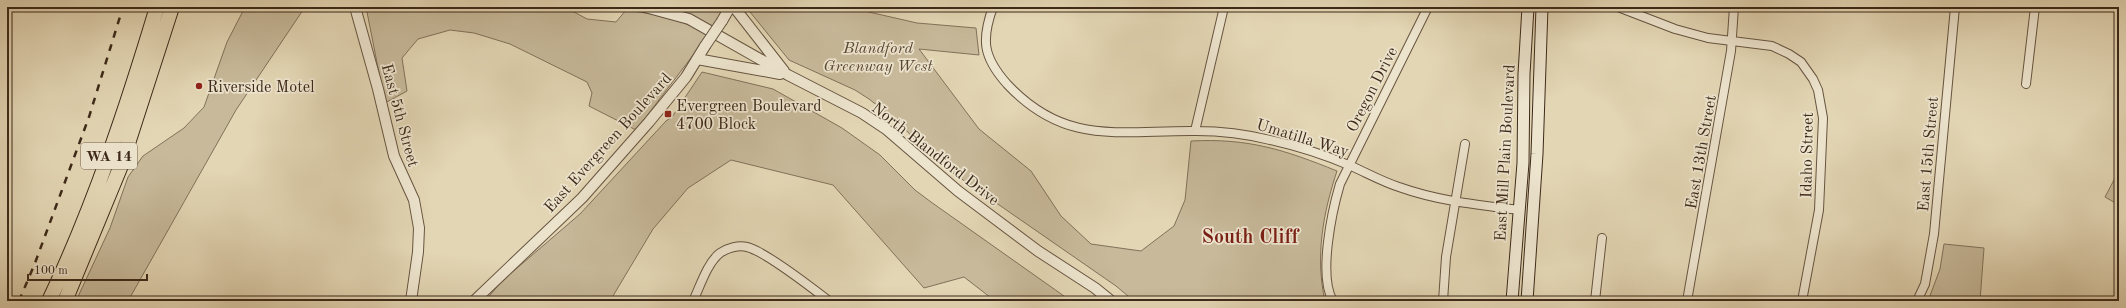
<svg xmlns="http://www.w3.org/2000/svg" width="2126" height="308" viewBox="0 0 2126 308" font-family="'Old Standard TT',serif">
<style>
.green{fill:#c7b99a;stroke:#82715a}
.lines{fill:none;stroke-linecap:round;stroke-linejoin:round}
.minor-casing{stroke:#665440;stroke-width:10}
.tertiary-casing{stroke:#665440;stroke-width:12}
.secondary-casing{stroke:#3d2919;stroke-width:13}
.motorway-casing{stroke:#3d2919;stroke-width:16}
.minor{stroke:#ede4ce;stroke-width:8}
.tertiary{stroke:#ede4ce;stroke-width:10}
.secondary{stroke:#ede4ce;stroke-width:11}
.motorway{stroke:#e3d6b4;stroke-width:14}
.rail{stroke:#3d2919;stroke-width:2.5;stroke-dasharray:7 7;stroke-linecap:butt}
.tertiary-bridge-casing{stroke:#665440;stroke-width:12;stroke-linecap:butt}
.tertiary-bridge{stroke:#ede4ce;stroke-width:10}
.poi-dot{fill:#8f2418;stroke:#ede4ce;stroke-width:1.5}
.labels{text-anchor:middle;stroke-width:3.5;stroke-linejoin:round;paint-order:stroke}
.shield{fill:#ede4ce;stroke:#72614f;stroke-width:1}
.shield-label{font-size:15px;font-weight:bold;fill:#3d2919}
.park-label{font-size:16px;font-style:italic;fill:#594633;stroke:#ede4ce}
.poi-label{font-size:16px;fill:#3d2919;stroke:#ede4ce;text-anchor:start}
.street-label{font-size:16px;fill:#3d2919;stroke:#ede4ce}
.district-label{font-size:20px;font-weight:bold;fill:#7a1f14;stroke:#ede4ce}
</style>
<rect width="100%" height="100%" fill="#e3d6b4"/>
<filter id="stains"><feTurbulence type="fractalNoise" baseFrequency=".005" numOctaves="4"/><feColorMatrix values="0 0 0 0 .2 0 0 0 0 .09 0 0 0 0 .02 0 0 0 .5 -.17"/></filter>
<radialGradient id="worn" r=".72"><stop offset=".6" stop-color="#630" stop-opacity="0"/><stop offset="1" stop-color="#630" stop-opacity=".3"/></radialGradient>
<path class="green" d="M249 7H305L236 110 128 301H76L110 228 128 177 143 156 184 128 204 107 227 42 243 11Z
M366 7H565L587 19 616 22 626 10 665 16 710 33 636 130 589 106 592 93 587 82 510 44 474 33 450 30 418 39 402 58 407 91 385 103Z
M660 7H725L713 26Z
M746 7H767L774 10 776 7H847L917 23 976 28 979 55 919 49 979 129 1031 171 1061 216 1091 244 1141 251 1174 226 1185 200 1191 141C1249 138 1285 150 1337 171 1323 213 1315 257 1325 301H1134L1116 286 953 173 930 155 898 122 869 99 855 90 789 60Z
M702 72 773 89 842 128 880 155 915 190 931 202 1071 301H995L964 277 924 288 833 185 731 160 688 188 653 229 610 301H485L502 281 580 214 666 121 672 117Z
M2115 178 2119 181V205L2105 197Z
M1944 244 1984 248 1980 301H1928L1940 269Z"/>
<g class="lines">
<defs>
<path id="minor" d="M993 7C981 40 983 57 1007 84 1066 147 1120 130 1196 131 1221 131 1246 134 1270 140 1297 146 1325 155 1351 166 1367 173 1383 182 1399 187 1438 201 1479 205 1519 210
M1618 7 1675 29 1708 38 1772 46 1789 54 1801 62 1813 79 1818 90 1823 118 1819 210 1802 301
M2026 84 2035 7
M1195 131 1224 7
M693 301C700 287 707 263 720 253 727 248 738 245 747 247 765 251 812 288 829 301
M1333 301C1318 276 1332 211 1340 184L1428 7
M1443 301 1446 257 1465 144
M1595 301 1602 238
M1687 301 1731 51 1734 7
M1917 301 1925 284 1934 234 1955 7"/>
<path id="tertiary" d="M355 7 378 89 394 156 414 200 419 228 418 252 411 301
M645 7 689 19 788 75 862 113 886 129 958 191 1038 251 1095 288 1111 301
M734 7 784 71
M722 21 730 7
M697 59 780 74
M474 301 582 198 649 122 686 77 705 46"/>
<path id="secondary" d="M1512 301 1523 163 1524 74 1528 7
M1527 301 1537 154 1542 7"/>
<path id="motorway" d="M49 301C94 206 127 107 157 7
M65 301 120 168 172 7"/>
</defs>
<use href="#minor" class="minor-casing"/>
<use href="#tertiary" class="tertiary-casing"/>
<use href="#secondary" class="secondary-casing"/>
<use href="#motorway" class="motorway-casing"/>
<use href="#minor" class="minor"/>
<use href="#tertiary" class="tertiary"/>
<use href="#secondary" class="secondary"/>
<use href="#motorway" class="motorway"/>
<path class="rail" d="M19 301 35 263 89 117 123 7"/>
<defs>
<path id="tertiary-bridge" d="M705 46 722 21"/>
</defs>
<use href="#tertiary-bridge" class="tertiary-bridge-casing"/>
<use href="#tertiary-bridge" class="tertiary-bridge"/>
</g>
<g class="poi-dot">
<circle cx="199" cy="86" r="4"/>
<rect x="664" y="110" width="8" height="8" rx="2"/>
</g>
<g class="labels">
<rect class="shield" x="81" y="143" width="56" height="26" rx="3"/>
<g class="shield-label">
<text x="109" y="161">WA 14</text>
</g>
<g class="park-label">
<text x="878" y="53">Blandford<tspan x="878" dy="18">Greenway West</tspan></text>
</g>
<g class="poi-label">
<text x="207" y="92">Riverside Motel</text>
<text x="676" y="111">Evergreen Boulevard<tspan x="676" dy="18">4700 Block</tspan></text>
</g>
<g class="street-label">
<text transform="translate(1371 89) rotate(-63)" y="6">Oregon Drive</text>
<text transform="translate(401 115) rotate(75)" y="6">East 5th Street</text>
<text transform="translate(1303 137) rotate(17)" y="6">Umatilla Way</text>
<text transform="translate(607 142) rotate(-48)" y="6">East Evergreen Boulevard</text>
<text transform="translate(1700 152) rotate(-80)" y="6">East 13th Street</text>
<text transform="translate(936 153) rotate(38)" y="6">North Blandford Drive</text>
<text transform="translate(1504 153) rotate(-87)" y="6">East Mill Plain Boulevard</text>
<text transform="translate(1927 154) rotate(-85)" y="6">East 15th Street</text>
<text transform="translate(1806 155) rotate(-89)" y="6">Idaho Street</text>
</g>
<g class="district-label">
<text x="1250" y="243">South Cliff</text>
</g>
</g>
<rect width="2126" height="308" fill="none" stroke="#e3d6b4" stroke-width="24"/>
<rect x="8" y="8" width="2110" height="292" fill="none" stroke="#3d2919" stroke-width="2"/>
<rect x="12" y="12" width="2102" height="284" fill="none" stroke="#3d2919"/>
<path d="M28 274v6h119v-6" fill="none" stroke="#3d2919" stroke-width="2"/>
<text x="34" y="274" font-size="12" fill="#3d2919" stroke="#ede4ce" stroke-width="3" paint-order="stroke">100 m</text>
<rect width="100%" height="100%" filter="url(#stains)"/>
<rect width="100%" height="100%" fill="url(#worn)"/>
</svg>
